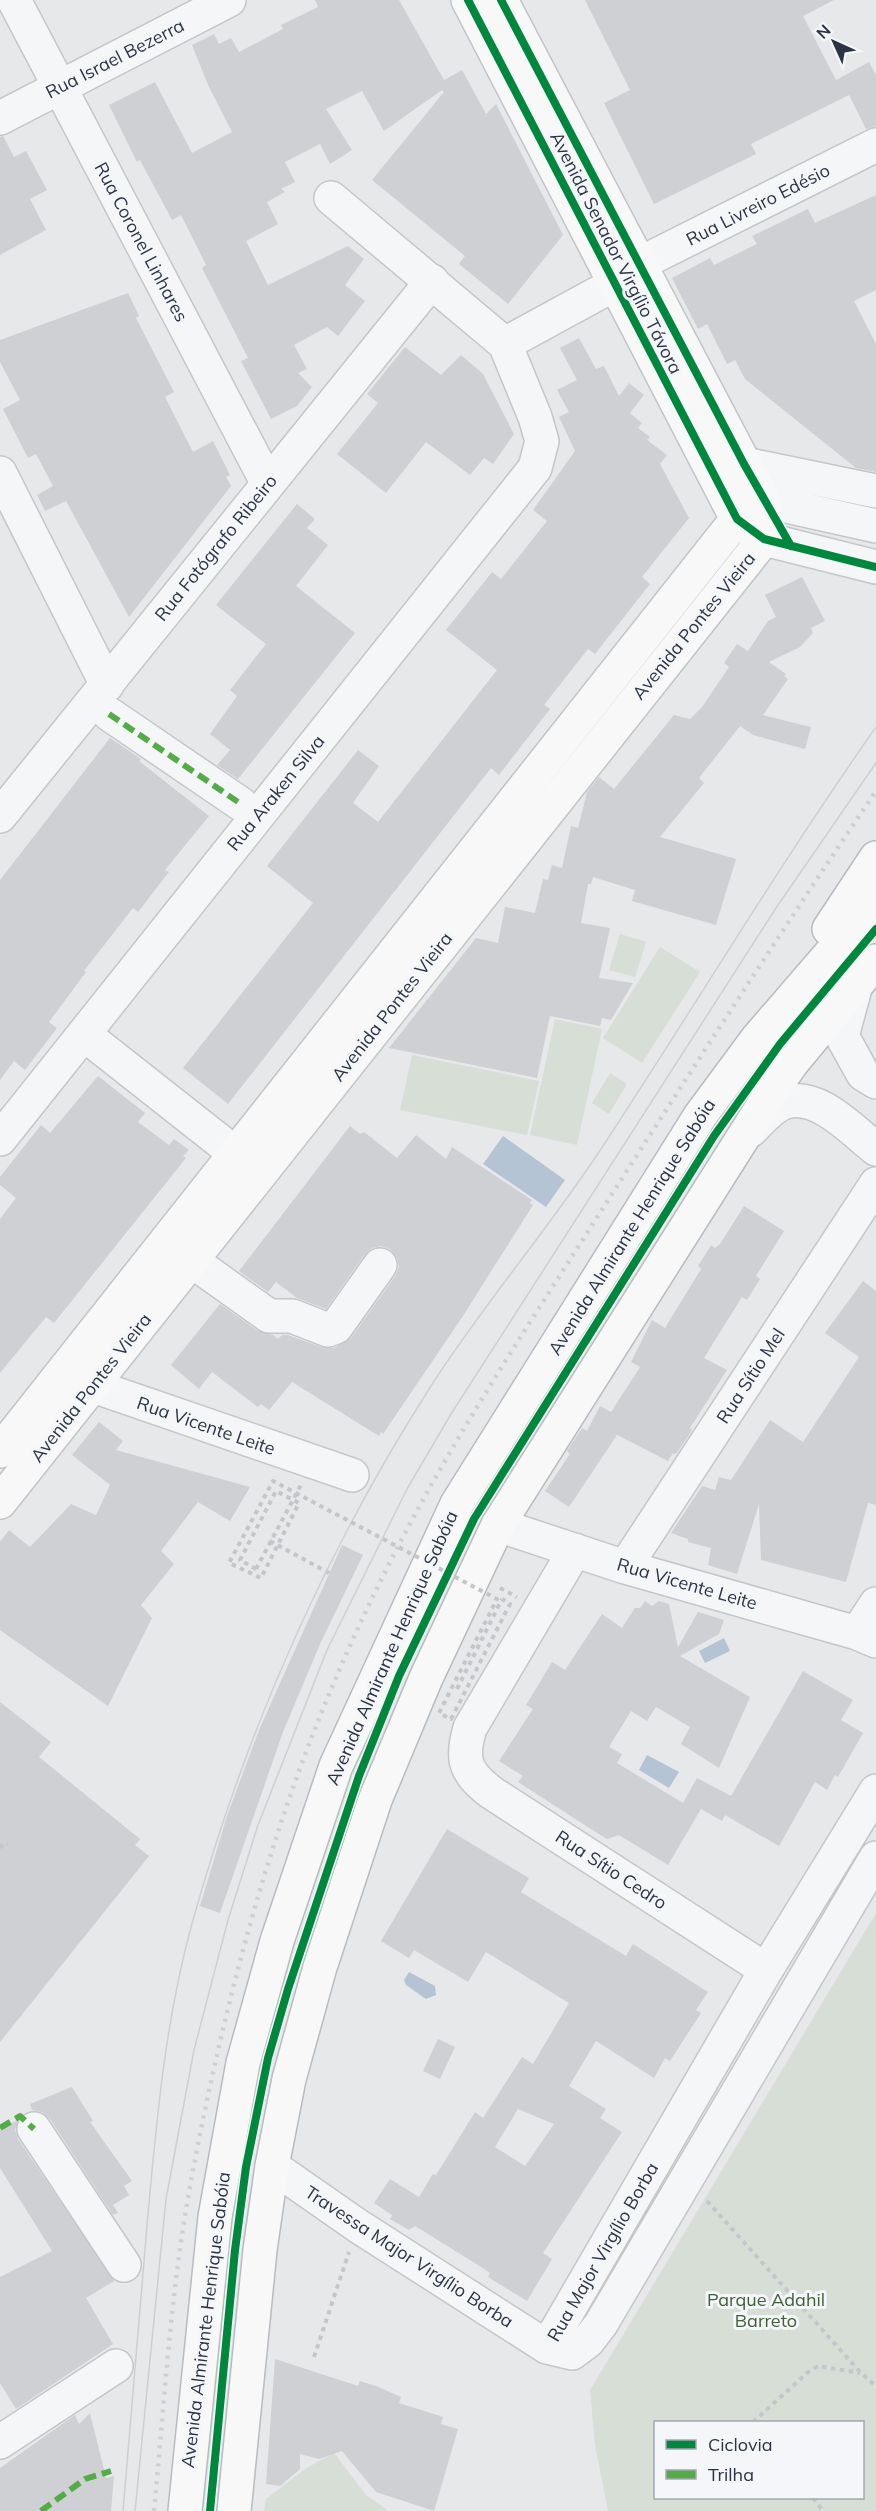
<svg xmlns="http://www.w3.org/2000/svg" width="876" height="2511" viewBox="0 0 876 2511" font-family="Mulish,sans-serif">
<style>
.green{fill:#d6ded6;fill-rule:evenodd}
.water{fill:#b4c4d5}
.building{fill:#ced0d3;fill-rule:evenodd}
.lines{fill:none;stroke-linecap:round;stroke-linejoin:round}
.minor-casing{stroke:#c4c6c8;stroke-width:36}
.major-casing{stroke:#c2c5c8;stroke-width:36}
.highway-casing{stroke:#b8bbbf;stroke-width:36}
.path{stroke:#c5c6ca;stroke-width:4;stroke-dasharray:4.5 4.5;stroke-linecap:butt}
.minor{stroke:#f5f6f7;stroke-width:33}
.major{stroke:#f8f8f8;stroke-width:33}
.highway{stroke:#f8f8f8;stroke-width:33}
.tram{stroke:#cecfd2;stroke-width:1.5}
.rail{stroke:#cecfd2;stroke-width:4.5;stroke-dasharray:3 6;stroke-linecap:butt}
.path-bridge{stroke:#c5c6ca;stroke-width:4;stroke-dasharray:4.5 4.5;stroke-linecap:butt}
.quiet{stroke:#54ac47;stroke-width:6;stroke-dasharray:12 6;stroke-linecap:butt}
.cycleway-casing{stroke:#f4f6f9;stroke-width:11}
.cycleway{stroke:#00873e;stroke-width:8}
.labels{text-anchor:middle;stroke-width:6;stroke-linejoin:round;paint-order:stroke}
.street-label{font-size:18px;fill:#2b3445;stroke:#f4f6f9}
.park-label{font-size:18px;fill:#3f6138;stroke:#f4f6f9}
</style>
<rect width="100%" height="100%" fill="#e6e8ea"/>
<path class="green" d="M620 934 646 942 635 977 609 970Z
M660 947 700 972 642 1063 603 1038Z
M555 1019 602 1029 577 1145 530 1135Z
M412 1055 539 1081 527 1135 400 1110Z
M610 1073 627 1084 609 1114 592 1103Z
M876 1913V2511H608L595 2445 590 2390ZM656 2422H862V2498H656Z
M334 2453 366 2495 389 2511H264L266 2499 305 2469Z"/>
<path class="water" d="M503 1136 565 1180 546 1207 483 1164Z
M724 1638 730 1651 705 1663 699 1651Z
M647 1755 679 1772 669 1788 639 1770Z
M409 1972 435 1986 436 1995 426 1999 406 1985 404 1980Z"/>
<path class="building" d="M315 0H399L444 80 462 70 486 114 496 104 563 235 508 304 459 264 465 256 372 180 444 92 442 90 384 131 362 91 326 109 352 150 330 164 320 144 285 162 295 182 281 189 285 192 267 202 278 224 246 241 268 285 348 246 364 259 345 285 365 301 338 336 327 327 294 345 307 369 298 373 312 387 297 406 271 419 241 361 248 358 202 268 206 265 181 215 172 220 140 160 137 162 109 105 155 82 192 153 232 132 208 85 192 45 214 34 219 44 231 38 239 52 283 29 281 25 318 7Z
M585 0H834L803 16 836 80 869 62 876 75V126L866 129 849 95 751 144 756 154 654 204 604 103 630 90Z
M3 136 14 157 26 151 47 190 30 199 46 230 0 255V137Z
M876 195V290L854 301 876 344V472L856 468 745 379 735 360 727 364 707 324 698 329 672 278 710 258 714 265 757 244 752 236 808 209 815 223Z
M128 293 139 316 136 318 174 392 165 397 193 452 213 441 230 475 226 477 231 486 129 617 66 501 45 511 37 495 53 486 36 454 28 458 3 409 20 400 0 362V340Z
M579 338 596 369 604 366 619 396 629 383 644 395 630 413 642 423 638 428 650 437 647 440 667 455 660 464 689 518 642 577 650 584 595 654 588 649 544 705 550 709 499 775 491 768 228 1104 183 1068 313 903 267 866 358 750 379 766 353 803 378 822 497 670 446 630 492 572 501 579 547 521 533 510 575 451 559 417 569 412 557 390 577 380 560 348Z
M405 347 441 375 461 355 483 374 514 434 493 464 484 458 470 475 426 442 386 493 337 454 378 403 367 394Z
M297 504 315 519 307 528 328 545 296 586 355 633 238 779 217 765 230 750 210 734 237 696 230 690 266 644 216 605Z
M802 577 825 621 811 628 813 633 800 647 769 662 786 674 784 676 788 679 763 715 811 727 805 749 753 735 740 726 699 778 704 783 660 837 736 859 716 925 632 901 635 890 593 877 591 884H588L581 923 610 928 599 978 633 983 611 1020 602 1018 600 1026 550 1016 537 1078 389 1048 476 938 498 943 505 907 535 913 543 879 548 880 552 865 562 868 571 826 578 828 587 792 599 777 614 789 674 715 690 719 702 707 729 667 724 663 737 644 748 651 768 621 776 617 765 595Z
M110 738 141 759 139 761 209 816 165 870 169 872 138 912 133 908 84 971 86 972 49 1022 57 1028 25 1070 14 1061 0 1080V880Z
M98 1076 145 1113 138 1122 169 1145 174 1139 189 1150 183 1156 186 1158 54 1323 46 1317 0 1373V1219L16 1198 0 1185V1177L41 1125 50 1133Z
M350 1126 360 1134 364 1132 397 1158 416 1135 446 1159 452 1147 532 1200 530 1203 533 1205 463 1316 383 1434 381 1432 379 1436 292 1382 269 1410 261 1404 258 1407 212 1372 199 1389 171 1365 220 1304 258 1331 273 1335 278 1339 282 1335H288L321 1347 334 1348 351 1338 396 1275 399 1267 397 1258 390 1249 381 1246 372 1248 365 1254 326 1309 297 1298 276 1282 268 1292 239 1271Z
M744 1206 784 1231 756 1276 760 1279 747 1300 742 1297 704 1358 727 1370 690 1428 692 1429 689 1435 676 1454 673 1453 668 1461 617 1435 569 1507 545 1491 570 1454 567 1451 582 1428 587 1431 600 1406 611 1412 640 1367 631 1362 652 1320 665 1328 701 1269 698 1266 711 1245 715 1248 720 1244Z
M863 1281 876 1291V1505L868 1503 846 1582 761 1560 759 1504 737 1574 708 1565 711 1548 688 1542V1539L671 1533 702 1486 715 1490 719 1477 731 1480 770 1420 803 1442 859 1357 825 1333Z
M99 1422 123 1441 116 1450 250 1487 230 1521 198 1502 161 1551 174 1564 141 1605 152 1618 108 1706 0 1630V1542L9 1530 30 1547 71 1504 96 1515 110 1485 72 1455Z
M342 1545 363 1555 320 1644 283 1732 220 1913 200 1906 227 1816 259 1730Z
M645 1601 652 1606 659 1601 669 1604 678 1647 698 1612 724 1620 719 1634 680 1656 750 1697 719 1768 681 1744 690 1727 656 1707 647 1721 631 1711 609 1747 622 1754 617 1763 683 1803 697 1778 731 1796 803 1671 853 1700 841 1720 863 1733 838 1777 835 1775 827 1790 815 1782 779 1846 725 1815 722 1821 701 1809 668 1865 619 1835 607 1839 594 1831 518 1782 523 1776 499 1761 533 1709 526 1705 552 1662 565 1670 602 1614 622 1628 635 1608H640Z
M0 1702 51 1742 39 1757 140 1839 135 1845 149 1856 0 2042Z
M447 1829 529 1878 521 1892 626 1956 633 1944 708 1992 696 2010 701 2013 670 2061 665 2058 654 2078 596 2041 569 2086 606 2109 600 2118 622 2132 543 2253 552 2259 527 2301 488 2277 490 2273 470 2260 415 2226 409 2230 390 2219 392 2215 374 2203 390 2179 419 2197 433 2174 436 2175 475 2112 483 2118 522 2057 533 2064 569 2003 486 1952 468 1982 414 1950 409 1958 381 1941ZM518 2109 554 2124 525 2166 495 2147Z
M438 2039 455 2047 440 2079 423 2071Z
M72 2087 93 2121 90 2122 132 2181 124 2186 129 2195 113 2205 118 2213 113 2215 50 2119 42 2112 32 2110 30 2104Z
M19 2119 15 2130 18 2139 114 2281 86 2298 113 2344 16 2409 0 2383V2277L52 2251 0 2168V2130Z
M275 2359 358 2386 360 2381 376 2386 401 2397 399 2403 443 2417 441 2424 458 2429 434 2511 376 2492 342 2451 319 2459 300 2454V2469L280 2486 266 2484Z
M90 2413 106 2478 114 2476 111 2511H0V2468L75 2415 79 2424Z"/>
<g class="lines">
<defs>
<path id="minor" d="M14 0 268 484
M0 118 229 0
M639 264 876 145
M505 344 615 284
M744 464 876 491
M0 473 107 685
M764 501 876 526
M740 522 764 539 876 567
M109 714 241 804
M0 816 432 281
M856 985 842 1036 863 1074 876 1082
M85 1035 236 1154
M751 1130C760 1121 771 1108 783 1103 816 1090 853 1131 876 1149
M0 1139 535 468 542 441 535 417 505 344 331 198
M192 1261 269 1316H292L328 1330 336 1327 380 1265
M67 1377 352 1475
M498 1525 625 1567 857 1633 876 1641
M575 1550 470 1728C460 1761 466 1773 492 1793L766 1970
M625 1567 876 1184
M857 1633 876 1604
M34 2129 124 2265
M272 2166 358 2226 547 2347 572 2353 588 2341 601 2324 876 1858
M547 2347 766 1970 876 1791
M0 2442 116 2366"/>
<path id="major" d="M468 0 737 519
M0 1451 737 519 764 501
M0 1502 764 539V501L501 0"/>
<path id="highway" d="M829 929 876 858
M185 2511 215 2217 243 2063 277 1941 336 1766 457 1504 700 1116 757 1039 876 901
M234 2511 260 2250 272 2166 289 2079 320 1967 375 1800 426 1678 498 1525 773 1090 791 1064 876 961"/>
</defs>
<use href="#minor" class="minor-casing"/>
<use href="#major" class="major-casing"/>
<use href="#highway" class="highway-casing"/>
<path class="path" d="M270 1541 329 1573
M256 1569 301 1485
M500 1588 517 1597
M457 1689 502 1599
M0 1848 4 1843 7 1845
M707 2201 861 2373 876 2386
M314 2357 349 2252
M753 2422 807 2373 818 2366 860 2373
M813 2498 823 2511"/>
<use href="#minor" class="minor"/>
<use href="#major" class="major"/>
<use href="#highway" class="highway"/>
<path class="tram" d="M123 2511C131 2412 139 2313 148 2214 157 2115 166 2016 193 1920 246 1731 326 1550 431 1386 483 1305 546 1232 599 1152 692 1011 779 865 876 727
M135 2511 166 2199 194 2050 228 1920 258 1825 327 1650 407 1489 451 1414 776 908 876 763"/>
<path class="rail" d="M154 2511C164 2407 170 2301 188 2198 210 2074 240 1949 279 1829 317 1712 369 1596 429 1489 480 1398 538 1310 594 1222 687 1077 780 933 876 791"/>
<path class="path-bridge" d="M256 1569 240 1560 276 1491 299 1503 261 1578 229 1563 273 1481 497 1599 439 1713 451 1719 510 1604 502 1599"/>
<path class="quiet" d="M109 714 241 804
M0 2128 20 2116 34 2129
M41 2511 85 2479 111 2471"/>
<defs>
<path id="cycleway" d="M468 0 737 519 764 539 876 567
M501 0 744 464 791 546
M210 2511 235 2250 246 2167 268 2058 288 1989 359 1776 399 1676 474 1519 714 1136 780 1044 876 929"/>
</defs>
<use href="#cycleway" class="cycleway-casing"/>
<use href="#cycleway" class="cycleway"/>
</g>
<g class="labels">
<g class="street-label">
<text transform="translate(115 59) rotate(-27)" y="6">Rua Israel Bezerra</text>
<text transform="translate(758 205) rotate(-27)" y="6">Rua Livreiro Edésio</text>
<text transform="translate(141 242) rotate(62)" y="6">Rua Coronel Linhares</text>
<text transform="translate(616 253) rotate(63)" y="6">Avenida Senador Virgílio Távora</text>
<text transform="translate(216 548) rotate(-51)" y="6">Rua Fotógrafo Ribeiro</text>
<text transform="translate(694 626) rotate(-51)" y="6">Avenida Pontes Vieira</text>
<text transform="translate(276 793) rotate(-51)" y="6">Rua Araken Silva</text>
<text transform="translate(392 1007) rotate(-52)" y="6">Avenida Pontes Vieira</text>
<text transform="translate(632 1227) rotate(-58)" y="6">Avenida Almirante Henrique Sabóia</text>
<text transform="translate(751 1376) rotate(-57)" y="6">Rua Sítio Mel</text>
<text transform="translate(91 1388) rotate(-52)" y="6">Avenida Pontes Vieira</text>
<text transform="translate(206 1426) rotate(19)" y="6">Rua Vicente Leite</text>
<text transform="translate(687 1584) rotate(16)" y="6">Rua Vicente Leite</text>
<text transform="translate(392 1648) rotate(-66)" y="6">Avenida Almirante Henrique Sabóia</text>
<text transform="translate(611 1870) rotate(33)" y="6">Rua Sítio Cedro</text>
<text transform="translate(603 2252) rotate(-60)" y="6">Rua Major Virgílio Borba</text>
<text transform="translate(409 2257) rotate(33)" y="6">Travessa Major Virgílio Borba</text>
<text transform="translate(206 2320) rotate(-83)" y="6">Avenida Almirante Henrique Sabóia</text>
</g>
<g class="park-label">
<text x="766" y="2306">Parque Adahil<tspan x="766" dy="21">Barreto</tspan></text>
</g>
</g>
<rect x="654" y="2421" width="210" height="78" fill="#f4f6f9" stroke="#a4a8b1" stroke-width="1.5"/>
<rect x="666" y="2440" width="30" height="9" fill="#00873e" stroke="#a4a8b1" stroke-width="1.5"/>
<text x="708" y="2451" font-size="18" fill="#2b3445">Ciclovia</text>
<rect x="666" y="2470" width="30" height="9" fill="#54ac47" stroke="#a4a8b1" stroke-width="1.5"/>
<text x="708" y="2481" font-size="18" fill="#2b3445">Trilha</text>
<g transform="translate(834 42) rotate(315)" stroke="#f4f6f9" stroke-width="4.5" paint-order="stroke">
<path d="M0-4.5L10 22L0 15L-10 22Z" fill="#2b3445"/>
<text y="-9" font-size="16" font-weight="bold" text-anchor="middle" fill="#2b3445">N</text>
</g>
</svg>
